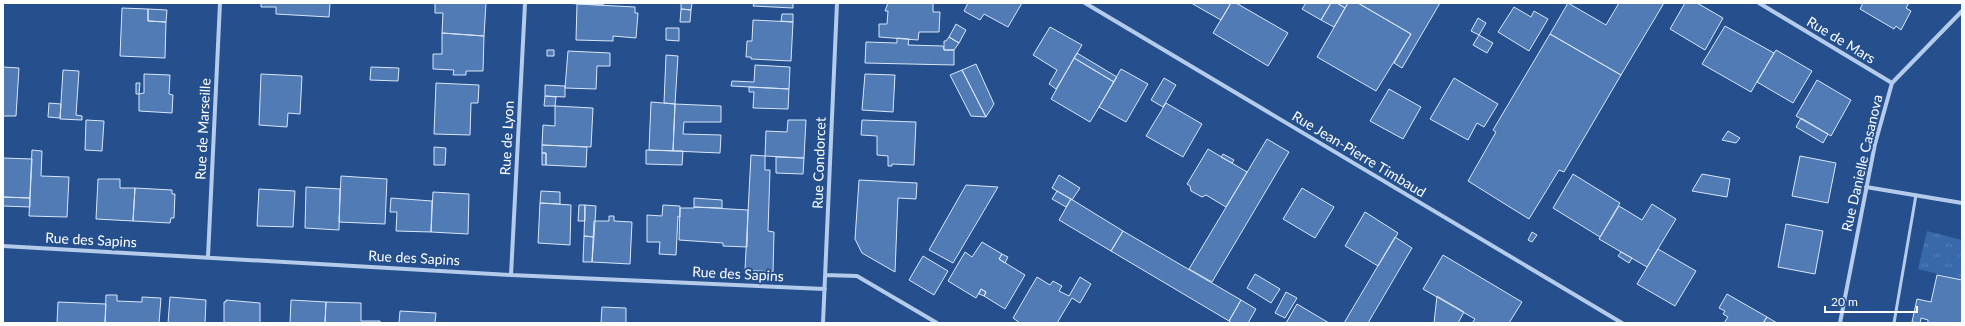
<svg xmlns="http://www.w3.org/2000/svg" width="1965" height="326" viewBox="0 0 1965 326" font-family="Lato,sans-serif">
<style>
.grass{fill:url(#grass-tufts)}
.building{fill:#517bb5;stroke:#d9e6f8}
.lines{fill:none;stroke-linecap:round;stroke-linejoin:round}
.service{stroke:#b4cbeb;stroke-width:3}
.minor{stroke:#b4cbeb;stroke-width:4}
.labels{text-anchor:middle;stroke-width:4;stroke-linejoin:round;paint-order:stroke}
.street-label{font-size:14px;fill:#fff;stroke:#25508d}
</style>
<defs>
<pattern id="grass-tufts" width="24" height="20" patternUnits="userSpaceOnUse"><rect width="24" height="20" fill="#3969a9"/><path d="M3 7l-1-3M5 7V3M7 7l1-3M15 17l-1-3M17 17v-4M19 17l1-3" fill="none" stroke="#5780b6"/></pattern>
</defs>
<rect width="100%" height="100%" fill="#25508d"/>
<path class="grass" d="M1927 231 1962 240V280L1918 269Z"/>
<path class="building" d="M261 3H330L329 17 276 14V7H261Z
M435 3H486L484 36 442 33 443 13H435Z
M561 3H603V5Z
M681 3H692L691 10 681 9Z
M754 3H793V8L753 6Z
M888 3H933V12H940L939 32H919L918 40 879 37V24H887L888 11H885Z
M968 3H1022L1008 27 984 14 980 20 964 11Z
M1191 3H1231L1221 20Z
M1231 3H1236L1288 33 1268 66 1213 33Z
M1306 3H1331L1321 20 1302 9Z
M1331 3H1337L1345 8 1334 27 1321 20Z
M1337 3H1348L1345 8Z
M1348 3H1358L1411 34 1376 91 1317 57Z
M1358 3H1440L1402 68 1394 63 1411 34Z
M1568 3 1606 25 1619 3H1664L1621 75 1550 34Z
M1685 3H1697L1723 18 1705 50 1670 29Z
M1863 3H1909L1906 8 1911 11 1901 30 1896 26 1894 29 1860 9Z
M577 4 635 7V13H638L636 38 613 36V41L576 40Z
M1514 7 1531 17 1534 11 1548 19 1529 51 1498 32Z
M122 8 148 9V21L166 22 165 58 120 56Z
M148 9 167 10 166 22 148 21Z
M681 9 691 10 690 22H680Z
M782 14H793V22L781 21Z
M1478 18 1486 23 1479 35 1471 31Z
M753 20 793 22 791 61 751 59V57H746L747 41H752Z
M956 24 966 30 959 43 949 37Z
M1725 26 1774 53 1751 92 1702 64Z
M1050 27 1082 45 1056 89 1049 84 1057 70 1033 55Z
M666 28H679V41L666 40Z
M442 33 484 36 483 71H466V75H453L454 70 433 69V54H442Z
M1550 34 1621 75 1564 172 1559 170 1529 219 1468 181 1496 132 1493 130Z
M1479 35 1493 43 1487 53 1473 45Z
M949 37 959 43 954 50H944V41H946Z
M897 38 909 39 908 45 943 46 944 50H954V65L865 63 866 42 897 43Z
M547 50H554V56H547Z
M1776 50 1812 71 1793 103 1757 82Z
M568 51 610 53V66H597L596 89 565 88Z
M1077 53 1117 77 1114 82 1074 58Z
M666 55 678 56 675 104 664 103Z
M1074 58 1114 82 1090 122 1051 99Z
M976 64 994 104 986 117 962 70Z
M755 65 790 67 789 89 731 86 732 81 754 82Z
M3 67 19 68 16 116H3Z
M371 67 399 68 398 81 370 80Z
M1121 69 1148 84 1126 122 1099 107Z
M63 70 79 71 76 115 82 116V120L60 119Z
M962 70 986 117 971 116 950 75Z
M144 74 170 75 169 94 173 95 172 113 139 111V94L144 93Z
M261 74 302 76 300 114 288 113 287 127 259 125Z
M865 74 895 75 893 112 862 110Z
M1164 78 1176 85 1163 107 1151 100Z
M1454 78 1498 104 1484 127 1477 123 1468 140 1430 119Z
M1817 80 1851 100 1831 136 1796 116Z
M136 83H140L139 94H136Z
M436 83 479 85 478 103H471L470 135 434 134Z
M545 85 565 86V97L545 96Z
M749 87 789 89 788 109 753 108 754 92H749Z
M1389 89 1421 107 1403 139 1370 121Z
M545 96 556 97 555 106H544Z
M651 102 675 104 673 151 649 150Z
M49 103 61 104 60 118 48 117Z
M1166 103 1202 124 1183 157 1146 136Z
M675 104 721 106V122H684L683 134 721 135 720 153 673 151Z
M555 106 593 108 591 147 542 145 543 125 555 126Z
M1801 118 1828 134 1823 143 1796 127Z
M86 120 104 121 102 151 85 150Z
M788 120H806L804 158 765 156 766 131 787 132Z
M862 120 916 122 914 165 892 164V166H888V156L877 155V136L861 135Z
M1728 131 1740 138 1736 143 1722 140Z
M1267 139 1289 152 1212 282 1189 269Z
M542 145 587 147 586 167 546 165V153H542Z
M434 147 446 148 445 165H434Z
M1208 149 1247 172 1226 207 1206 195 1202 197 1191 191 1190 186 1187 184Z
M32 150 42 151 41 176 69 177 67 217 29 216Z
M646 150 683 151 682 165 646 164Z
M542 153H546V165H542Z
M1223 154 1234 160 1232 163 1221 157Z
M751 155 765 156V170H770L768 231 774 232 773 272 745 270Z
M1800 156 1836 163 1828 203 1792 196Z
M776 157 804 158 803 174 776 173Z
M3 158 32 159 30 198 3 197Z
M1573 174 1620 203 1600 237 1553 208Z
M1702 174 1730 179 1727 197 1692 191Z
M1059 175 1080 188 1072 200 1052 188Z
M341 176 387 179 385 224 339 222Z
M98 179H120V188H135L133 221 96 219Z
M859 180 917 183 916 199 898 198 895 272 862 253 855 239Z
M966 185 998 187 953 263 929 250Z
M306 187 340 189 339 230 305 228Z
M135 188 172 190V194H175L174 218H171L170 223 133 221Z
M1302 188 1334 207 1315 238 1283 219Z
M259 189 295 191 293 227 257 226Z
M541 191 560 192V204L540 203Z
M1057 191 1071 199 1066 207 1052 199Z
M433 192 469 194 468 234 431 232Z
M3 197 30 198V207L3 206Z
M391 198 432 201 431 232 396 231 397 212H390Z
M694 198 722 200V208L694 207Z
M1071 199 1123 231 1111 251 1059 220Z
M540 203 571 205 570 245 538 243Z
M1652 204 1676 219 1647 267 1599 239 1619 206 1642 220Z
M579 205H585V221H578Z
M585 205 596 206 594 237 584 236Z
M663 205 680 206V217L678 216 676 255 659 254 660 242H647V215L662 216Z
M694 207 748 210 747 247 723 246V243L679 240 680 208H694Z
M1365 212 1398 233 1378 266 1345 246Z
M609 216H614V221L632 222 630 264 592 262 594 221H609Z
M1786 224 1823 231 1815 274 1778 267Z
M1123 231 1241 300 1229 321 1111 251Z
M1532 232 1537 235 1532 242 1528 240Z
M584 236 594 237 592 262H583Z
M1395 237 1412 248 1368 323H1344Z
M982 242 1002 254 999 259 1025 275 1005 309 984 296 986 292 981 289 976 298 948 281 965 252 972 257Z
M1658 249 1696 271 1675 306 1637 284Z
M1621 252 1632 258 1629 263 1618 256Z
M1002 254 1008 257 1005 263 999 259Z
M1443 255 1522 302 1509 323H1472L1475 319 1423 289Z
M923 256 948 271 934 295 909 280Z
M1255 274 1280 289 1271 303 1247 288Z
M1937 275 1962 280V323H1928V320L1921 318 1920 323 1912 322 1917 299 1931 302Z
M1037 277 1050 285 1053 281 1062 286 1059 291 1069 296 1080 277 1091 284 1080 303 1072 298 1057 323H1020L1013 318Z
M981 289 986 292 984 296 979 294Z
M1286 292 1297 298 1285 318 1275 313Z
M1727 294 1767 317 1763 323H1724L1728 317 1723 314 1725 311 1719 308Z
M106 295H117V301L142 302V297L161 298 159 323H105Z
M1437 296 1464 312 1458 323H1434Z
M170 297 206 300 205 323H168Z
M226 300 260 303V323H224V302H226Z
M291 300 326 302 325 323H290Z
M1241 300 1256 309 1248 323H1232L1229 321Z
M58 302 106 304 105 323H57Z
M326 302 361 303V321H380V323H325Z
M1297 304 1329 323H1286Z
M602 307 626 308V323H601Z
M400 311 436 313 435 323H399Z
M1767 317 1777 323H1763Z"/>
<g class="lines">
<path class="service" d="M1894 323 1916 195"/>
<path class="minor" d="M1085 3 1622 323
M1759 3 1892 83
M1866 187 1962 203
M3 246 511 275 825 289
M208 257 220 3
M511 275 525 3
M825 275 857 276 937 323
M823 323 837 3
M1840 323 1875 144 1892 83 1962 11"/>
</g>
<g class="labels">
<g class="street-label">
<text transform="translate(1841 40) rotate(31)" y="5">Rue de Mars</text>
<text transform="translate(203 129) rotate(-87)" y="5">Rue de Marseille</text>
<text transform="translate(507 138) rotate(-87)" y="5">Rue de Lyon</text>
<text transform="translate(1359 154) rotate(31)" y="5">Rue Jean-Pierre Timbaud</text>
<text transform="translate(819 163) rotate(-88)" y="5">Rue Condorcet</text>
<text transform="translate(1862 163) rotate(-77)" y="5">Rue Danielle Casanova</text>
<text transform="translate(91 240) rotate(3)" y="5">Rue des Sapins</text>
<text transform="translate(414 258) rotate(3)" y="5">Rue des Sapins</text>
<text transform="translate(738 274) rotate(3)" y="5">Rue des Sapins</text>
</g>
</g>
<rect width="1965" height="326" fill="none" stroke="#ffffff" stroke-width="8"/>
<path d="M1825 306v6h92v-6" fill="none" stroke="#ffffff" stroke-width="2"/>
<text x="1831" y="306" font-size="12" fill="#ffffff" stroke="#25508d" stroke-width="3" paint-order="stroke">20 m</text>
</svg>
